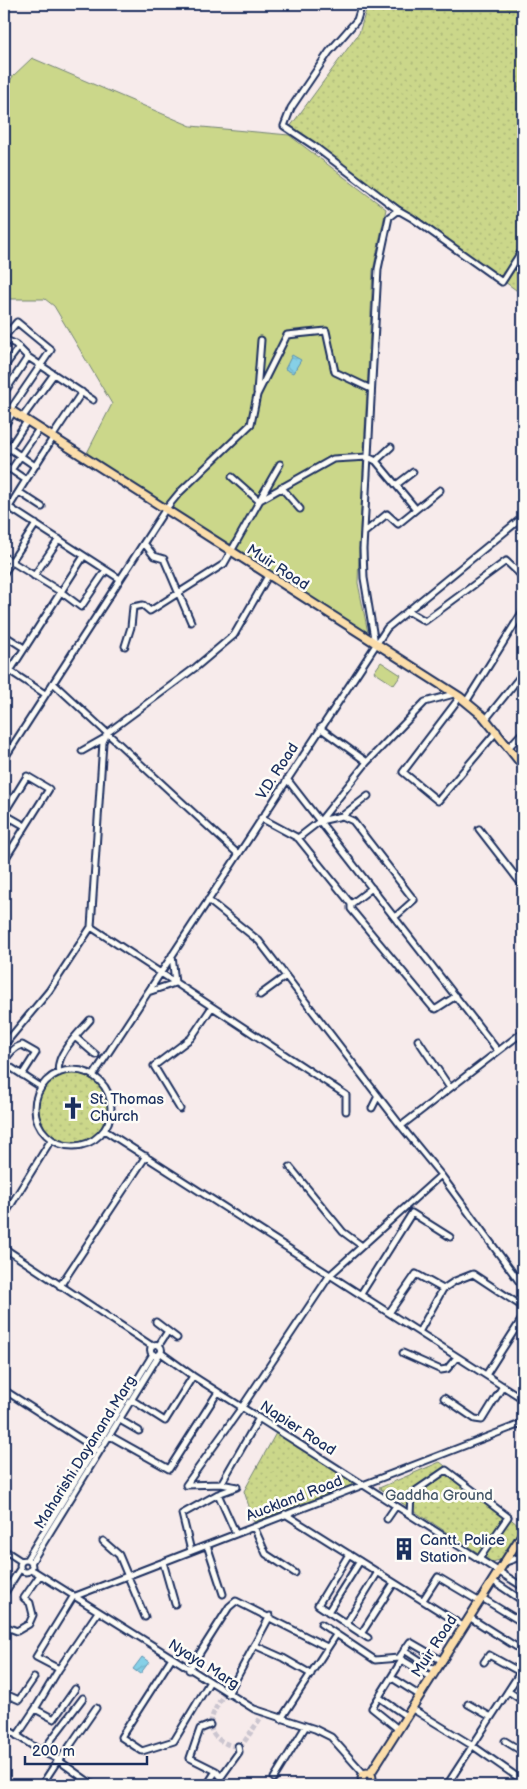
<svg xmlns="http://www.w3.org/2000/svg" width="527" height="1789" viewBox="0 0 527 1789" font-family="'Balsamiq Sans',sans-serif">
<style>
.green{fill:#cbd78a;stroke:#738374}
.park{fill:url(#park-dots);stroke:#738374}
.water{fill:url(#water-waves);stroke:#5b90b0}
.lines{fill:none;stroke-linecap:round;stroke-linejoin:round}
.minor-tunnel{stroke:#cbc5cf;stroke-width:5;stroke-dasharray:5 2.5;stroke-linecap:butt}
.minor-casing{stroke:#1b2f5e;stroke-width:9}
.major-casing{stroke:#1b2f5e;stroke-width:11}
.minor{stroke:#fdfcf7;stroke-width:5}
.major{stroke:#fbddab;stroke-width:7}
.labels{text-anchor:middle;stroke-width:5;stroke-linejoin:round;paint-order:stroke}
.street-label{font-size:15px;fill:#1b2f5e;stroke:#fdfcf7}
.poi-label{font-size:15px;fill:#1b2f5e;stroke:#fdfcf7;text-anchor:start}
.park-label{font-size:15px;fill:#475969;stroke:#fdfcf7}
</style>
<defs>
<pattern id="park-dots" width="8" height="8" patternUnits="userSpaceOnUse" patternTransform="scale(1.25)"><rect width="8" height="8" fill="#cbd78a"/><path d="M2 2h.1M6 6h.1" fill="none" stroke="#aeb97a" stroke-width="1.8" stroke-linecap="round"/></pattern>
<pattern id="water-waves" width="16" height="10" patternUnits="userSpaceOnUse" patternTransform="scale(1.25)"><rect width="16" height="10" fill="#86d0e7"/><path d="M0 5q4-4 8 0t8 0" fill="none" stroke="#73b3c9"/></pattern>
</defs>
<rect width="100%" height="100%" fill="#f7ebeb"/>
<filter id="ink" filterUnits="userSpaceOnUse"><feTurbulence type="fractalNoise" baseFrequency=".02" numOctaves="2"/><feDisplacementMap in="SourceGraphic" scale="10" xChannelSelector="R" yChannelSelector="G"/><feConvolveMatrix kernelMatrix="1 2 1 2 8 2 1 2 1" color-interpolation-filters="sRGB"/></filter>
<g filter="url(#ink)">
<path class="green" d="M32 58 191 126 289 135 386 209 373 271 359 549 358 583 368 633 365 636 86 455 112 404 54 306 45 299H4V91L13 76Z
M381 662 401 675 394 685 374 672Z"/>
<path class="park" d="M368 4H523V295L290 127 359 33Z
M36 1108a36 36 0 1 1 72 0a36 36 0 1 1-72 0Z
M276 1433 355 1484 254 1522 244 1491Z
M440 1462 523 1529 500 1560 492 1562 379 1488Z"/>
<path class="water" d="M292 355 301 360 293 373 285 369Z
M142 1657 149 1662 140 1674 133 1669Z"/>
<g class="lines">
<path class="minor-tunnel" d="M225 1692C216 1708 199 1730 223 1742 230 1746 234 1747 242 1745L264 1713"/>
<defs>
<path id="minor" d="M362 4 357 20 329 52 291 108 284 126 314 146 398 210
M4 337 17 322 51 350 10 410
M4 339 15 344 28 357 93 400
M4 367 19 347
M257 392 261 340
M4 393 28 357
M22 418 54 374
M4 427 13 412
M52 437 82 392
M9 448 35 466
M4 456 27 421
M376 461 391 447
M4 465 26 480 53 438
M11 470 39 429
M232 477 259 501
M396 485 413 472
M281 487 300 509
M19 492 42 507
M260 499 280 464
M4 504 120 579
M4 515 26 480
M364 533 387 514 398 524 440 490
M144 543 154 556 164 559 191 622
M4 557 61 592 81 607 106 570
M4 573 36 524
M34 576 59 539
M268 576 234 635 196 667 107 733 103 742 91 927 346 1095V1111
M408 611 425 621 506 561 523 577
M4 635 24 648
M375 644 364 578 363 549 378 269 389 217 398 210 412 218 502 282 523 249
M125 646 131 627 133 607 143 605 150 611 224 564 260 500 333 459 368 457 376 461 416 509
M4 667 45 694
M10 671 84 556
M53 683 238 854
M460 697 403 772 438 801 497 731
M466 702 523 611
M486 719 523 673
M320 728 367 762
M509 747 523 732
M82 751 105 738
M4 759 165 510 179 493 251 424 257 395 287 335 326 331 335 372 371 389
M287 779 498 1051
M4 813 27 776 49 789 7 856 4 854
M4 814 11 818 4 829
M342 816 368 796
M11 818 25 826
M261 818 298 838 320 821 367 762 425 702 454 694
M320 821 342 816 353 821 414 900 395 917
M479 829 523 886
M298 838 351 904V909L433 1008 436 1009 456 996
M208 900 259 941 401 1126 441 1175 521 1284
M351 904 372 888
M148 992 175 983 172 955
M260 995 286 976
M75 1037 96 1055
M418 1040 450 1088
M4 1045 49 991 91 927
M4 1062C8 1055 14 1047 22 1045L36 1053 22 1075
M4 1063 41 1087
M35 1108a38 38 0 1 1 76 0a38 38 0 1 1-76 0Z
M59 1073C54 1055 80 1032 90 1020
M93 1076 387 628 523 517
M372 1108 378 1096
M180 1109 154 1066 191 1038 212 1007
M401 1126 523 1032
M104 1130 523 1399
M290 1167 343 1232 362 1246
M4 1216 51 1140
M4 1248 152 1346
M60 1286 146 1156
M443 1289 455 1281 473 1274 523 1307
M361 1294 412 1213 450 1237
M389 1313 416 1274 443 1289 419 1332
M156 1322 177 1338
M150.5 1350a5.5 5.5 0 1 1 11 0a5.5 5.5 0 1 1-11 0Z
M159 1345 168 1331
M161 1353 193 1376 523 1587
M403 1353 441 1370 447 1369 457 1357
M486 1375 523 1317
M4 1390 96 1449
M444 1398 475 1419 482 1420 503 1386
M132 1400 165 1421 193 1376
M120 1420 139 1431
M110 1436 169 1469 218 1392
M221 1484 259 1418
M186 1485 242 1407 330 1275 441 1175
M186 1485 221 1484 237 1487 218 1494 182 1514 191 1551
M218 1494 236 1534
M285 1514 463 1626
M410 1515 411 1494 446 1470 508 1517 479 1559
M387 1519 396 1506
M254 1527 266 1554 295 1573
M103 1541 119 1555 145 1617
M207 1545 223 1594
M4 1550 21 1561
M349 1554 318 1605 368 1638
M27 1559 153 1354
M20 1566a6 6 0 1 1 12 0a6 6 0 1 1-12 0Z
M163 1562 175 1604
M506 1562 523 1556
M31 1563 159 1355
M31 1569 254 1709 315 1729 331 1737 364 1774
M493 1581 523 1601
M4 1594 20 1569
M482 1598 523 1623
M423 1600 438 1577 480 1602
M98 1612 59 1669 36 1657 73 1597 523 1423
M328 1612 360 1561
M469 1617 523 1651
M321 1624 375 1660 399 1658 430 1677
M346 1624 378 1572
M4 1626 17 1631 29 1624 33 1615 30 1603 24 1598 40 1575
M361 1634 394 1583
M254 1645 283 1658 311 1674
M404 1650 435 1670
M399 1658 410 1642 441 1660
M171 1659 121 1737 142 1751 174 1741 209 1683
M484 1662 489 1655 520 1672
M189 1670 229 1607 236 1601 327 1647
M392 1678 419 1695
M508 1691 523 1701
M228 1694 270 1616
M380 1698 406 1716
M468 1704 491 1717
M4 1706 10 1696 19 1700 34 1678
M411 1708 473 1746 523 1781
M35 1709 59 1669
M281 1719 336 1635
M210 1725 200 1729 190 1758 216 1771
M4 1727 42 1752 60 1760H58L93 1785
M398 1729 372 1708 402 1660
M17 1736 35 1709 54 1719 75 1689
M505 1741 523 1752
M42 1752 83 1698
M60 1760 96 1708
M274 1778 306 1726
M370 1782 372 1785
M43 1783 58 1760
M77 1785 82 1778
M207 1785 216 1771 221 1777 239 1752 238 1746
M447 1785 523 1668"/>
<path id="major" d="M4 406 460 697 483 716 523 766
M362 1778a5 5 0 1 1 10 0a5 5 0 1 1-10 0Z
M370 1774 523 1533"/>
</defs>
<use href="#minor" class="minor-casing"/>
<use href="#major" class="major-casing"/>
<use href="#minor" class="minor"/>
<use href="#major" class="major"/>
</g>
</g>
<defs>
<symbol id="church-bare" viewBox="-9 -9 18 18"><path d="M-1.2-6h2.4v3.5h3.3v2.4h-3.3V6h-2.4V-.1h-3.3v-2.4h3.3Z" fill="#1b2f5e" stroke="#fdfcf7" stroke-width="2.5" paint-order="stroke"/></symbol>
<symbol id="building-bare" viewBox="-9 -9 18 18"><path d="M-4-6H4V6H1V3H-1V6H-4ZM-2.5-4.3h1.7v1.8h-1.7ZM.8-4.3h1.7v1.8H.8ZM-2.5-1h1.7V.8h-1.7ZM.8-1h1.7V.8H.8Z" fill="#1b2f5e" stroke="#fdfcf7" stroke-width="2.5" paint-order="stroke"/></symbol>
</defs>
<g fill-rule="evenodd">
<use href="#church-bare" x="57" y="1092" width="32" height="32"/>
<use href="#building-bare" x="388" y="1533" width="32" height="32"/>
</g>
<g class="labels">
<g class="street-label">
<text transform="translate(278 567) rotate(33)" y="5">Muir Road</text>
<text transform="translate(277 771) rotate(-57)" y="5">V.D. Road</text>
<text transform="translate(298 1428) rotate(33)" y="5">Napier Road</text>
<text transform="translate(85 1452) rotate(-58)" y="5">Maharishi Dayanand Marg</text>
<text transform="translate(294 1498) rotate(-21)" y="5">Auckland Road</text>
<text transform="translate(434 1646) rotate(-57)" y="5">Muir Road</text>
<text transform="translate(204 1664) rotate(32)" y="5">Nyaya Marg</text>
</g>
<g class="poi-label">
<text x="90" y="1104">St. Thomas<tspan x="90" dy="17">Church</tspan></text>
<text x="420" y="1545">Cantt. Police<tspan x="420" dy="17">Station</tspan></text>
</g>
<g class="park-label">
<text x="439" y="1500">Gaddha Ground</text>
</g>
</g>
<rect width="527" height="1789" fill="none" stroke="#fdfcf7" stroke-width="20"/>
<rect x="10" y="10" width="507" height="1769" fill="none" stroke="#1b2f5e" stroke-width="2" filter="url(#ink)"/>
<path d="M25 1756v8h122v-8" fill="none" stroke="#1b2f5e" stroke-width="2.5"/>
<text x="32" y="1756" font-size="15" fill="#1b2f5e" stroke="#fdfcf7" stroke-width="4" paint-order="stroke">200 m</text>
</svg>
